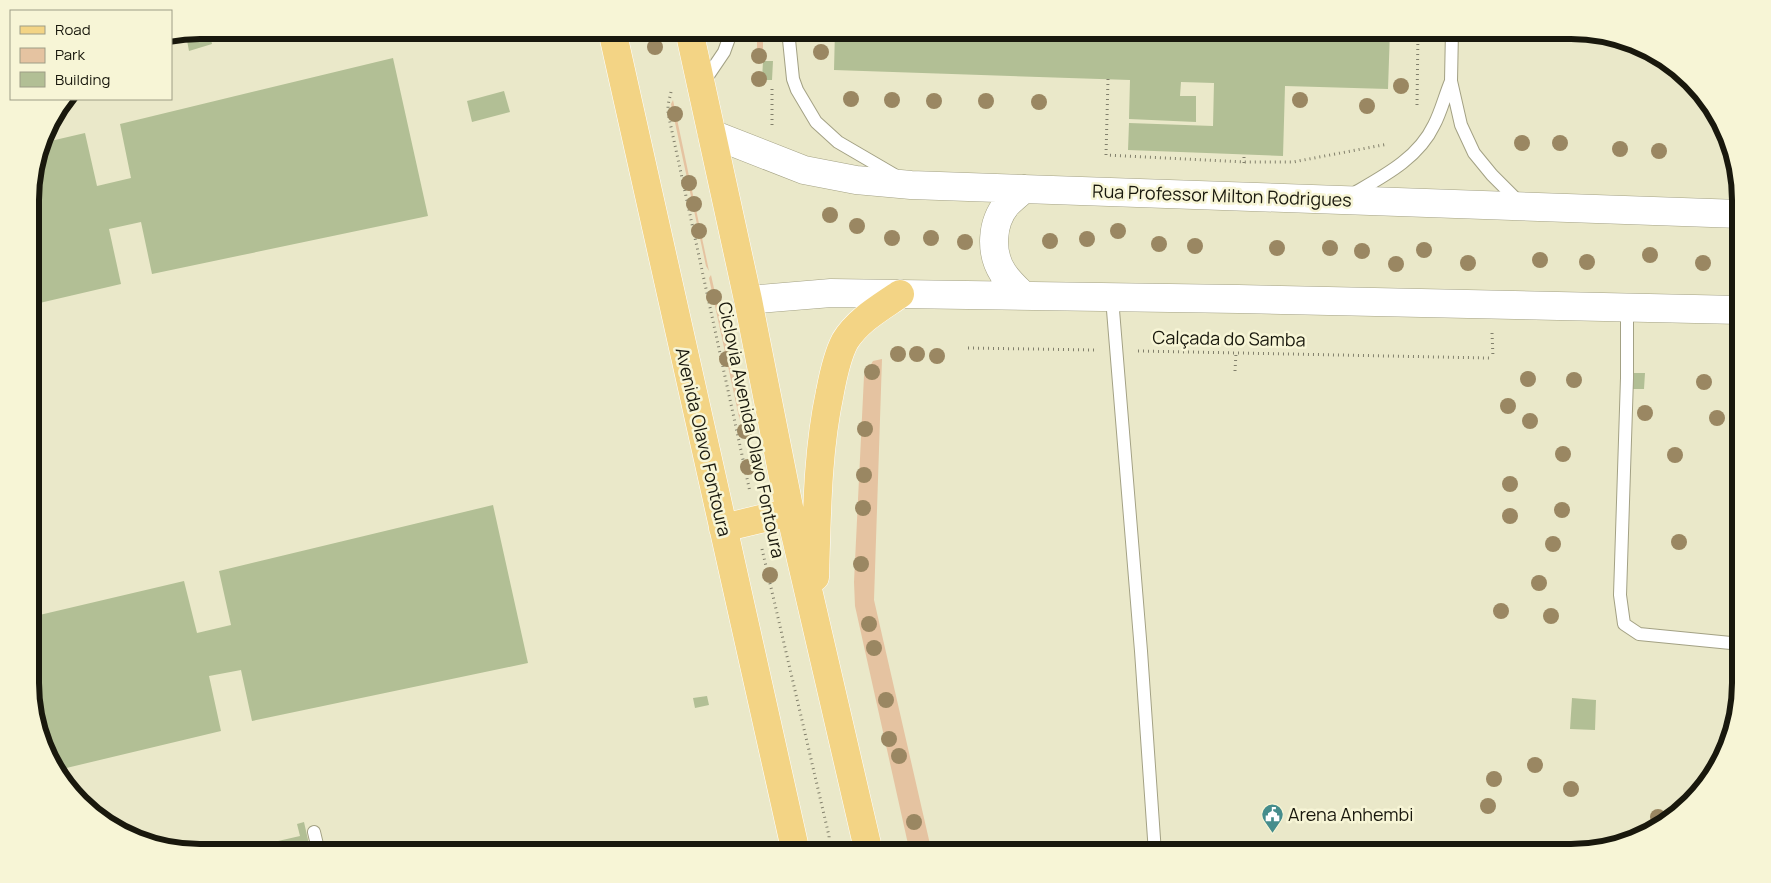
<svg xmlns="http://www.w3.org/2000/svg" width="1771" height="883" viewBox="0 0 1771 883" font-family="Manrope,sans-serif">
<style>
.green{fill:#e5c3a1}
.building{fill:#b2bf95}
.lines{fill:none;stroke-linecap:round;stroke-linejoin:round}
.service-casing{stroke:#a3a184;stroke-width:14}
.tertiary-casing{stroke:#a3a184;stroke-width:29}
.primary-casing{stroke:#fff;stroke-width:29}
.path{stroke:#817f6b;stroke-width:3;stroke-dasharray:1 4;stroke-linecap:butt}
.service{stroke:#fff;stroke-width:12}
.tertiary{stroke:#fff;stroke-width:28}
.primary{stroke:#f3d485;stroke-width:28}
.tree{fill:#9a8762}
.labels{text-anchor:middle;stroke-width:5;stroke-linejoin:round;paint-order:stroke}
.street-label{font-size:18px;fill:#19180d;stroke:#f7f5d6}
.poi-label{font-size:18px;fill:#19180d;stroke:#f7f5d6;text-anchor:start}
.rim{fill:none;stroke:#19180d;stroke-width:6}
</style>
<rect width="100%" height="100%" fill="#eae8c9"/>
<path class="green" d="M757 30H763V61H757Z
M673 100 709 271 706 266 671 104Z
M711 275 749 444 748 445 739 417 709 278Z
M882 359 874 600 932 853H910L855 606 854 582 864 376 873 361Z"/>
<path class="building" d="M209 30 212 44 189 51 186 35Z
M835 30H1390L1388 89 1285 86 1283 156 1128 150 1129 123 1213 126 1214 83 1181 82 1180 96H1196V122L1129 119 1130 80 834 70Z
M393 58 428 216 152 274 141 222 109 229 121 284 31 305 30 188 42 143 85 133 97 186 131 178 120 124Z
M763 61H773L772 80H762Z
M504 91 510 112 472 122 467 101Z
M1633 373H1645L1644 389H1632Z
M493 505 528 663 252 721 241 670 209 676 221 731 58 770 31 706V617L184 581 197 633 231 625 219 571Z
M707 696 709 705 695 708 693 698Z
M1572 698 1596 700 1595 730 1570 729Z
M304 822 311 853H226L300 836 297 824Z"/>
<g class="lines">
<defs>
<path id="service" d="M788 30 793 79 797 90 816 122 838 142 898 177
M1452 30 1451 81 1461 125 1474 153 1492 175 1520 203
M703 83 724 52 732 30
M1351 195C1382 177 1418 159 1434 125 1441 112 1445 95 1451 81
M1112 298 1141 651 1155 853
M1627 307V378L1620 595 1624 624 1639 634 1741 644
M314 832 319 853"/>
<path id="tertiary" d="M712 134 804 170 856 180 911 185 1740 214
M1024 189C1018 194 1012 199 1007 204 991 223 990 253 1003 273 1009 282 1017 289 1024 296
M748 300 831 293 1238 299 1740 310"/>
<path id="primary" d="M612 30 796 853
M689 30 748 300 790 512 869 853
M723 528 790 512
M815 577C817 515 817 453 830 392 833 376 837 356 845 341 858 320 880 308 900 294"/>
</defs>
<use href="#service" class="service-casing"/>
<use href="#tertiary" class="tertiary-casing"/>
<use href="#primary" class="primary-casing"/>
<path class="path" d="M1108 79 1106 155 1244 162H1293L1388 144
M772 89V127
M671 92 668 105V113L750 492
M1417 105 1418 30
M1244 163V154
M1492 333 1493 357
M968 348 1095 350
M1138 351 1489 358
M1235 371 1236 353
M762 549 829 836 830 853"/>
<use href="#service" class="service"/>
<use href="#tertiary" class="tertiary"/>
<use href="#primary" class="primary"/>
</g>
<g class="tree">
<circle cx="655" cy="47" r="8"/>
<circle cx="821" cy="52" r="8"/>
<circle cx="759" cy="56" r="8"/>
<circle cx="759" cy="79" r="8"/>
<circle cx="1401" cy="86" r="8"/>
<circle cx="851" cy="99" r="8"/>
<circle cx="892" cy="100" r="8"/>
<circle cx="1300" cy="100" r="8"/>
<circle cx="934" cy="101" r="8"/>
<circle cx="986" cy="101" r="8"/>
<circle cx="1039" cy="102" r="8"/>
<circle cx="1367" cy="106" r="8"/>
<circle cx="675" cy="114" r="8"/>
<circle cx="1522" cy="143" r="8"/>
<circle cx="1560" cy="143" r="8"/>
<circle cx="1620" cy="149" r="8"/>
<circle cx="1659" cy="151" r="8"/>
<circle cx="689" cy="183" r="8"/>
<circle cx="694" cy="204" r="8"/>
<circle cx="830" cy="215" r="8"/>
<circle cx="857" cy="226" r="8"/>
<circle cx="699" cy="231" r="8"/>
<circle cx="1118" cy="231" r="8"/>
<circle cx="892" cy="238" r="8"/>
<circle cx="931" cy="238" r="8"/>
<circle cx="1087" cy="239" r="8"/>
<circle cx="1050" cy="241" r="8"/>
<circle cx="965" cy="242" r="8"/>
<circle cx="1159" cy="244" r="8"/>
<circle cx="1195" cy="246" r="8"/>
<circle cx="1277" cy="248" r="8"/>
<circle cx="1330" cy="248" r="8"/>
<circle cx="1424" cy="250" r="8"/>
<circle cx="1362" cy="251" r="8"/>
<circle cx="1650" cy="255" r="8"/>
<circle cx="1540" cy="260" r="8"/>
<circle cx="1587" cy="262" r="8"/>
<circle cx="1468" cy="263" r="8"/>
<circle cx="1703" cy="263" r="8"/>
<circle cx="1396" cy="264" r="8"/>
<circle cx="714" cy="297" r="8"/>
<circle cx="898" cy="354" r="8"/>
<circle cx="917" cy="354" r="8"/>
<circle cx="937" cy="356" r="8"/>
<circle cx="727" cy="359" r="8"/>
<circle cx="872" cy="372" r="8"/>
<circle cx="1528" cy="379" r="8"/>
<circle cx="1574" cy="380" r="8"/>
<circle cx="1704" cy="382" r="8"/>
<circle cx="1508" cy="406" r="8"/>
<circle cx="1645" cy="413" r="8"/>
<circle cx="1717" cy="418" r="8"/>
<circle cx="1530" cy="421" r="8"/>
<circle cx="865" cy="429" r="8"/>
<circle cx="745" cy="431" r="8"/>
<circle cx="1563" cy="454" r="8"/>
<circle cx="1675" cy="455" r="8"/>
<circle cx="748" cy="467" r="8"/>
<circle cx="864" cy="475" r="8"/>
<circle cx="1510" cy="484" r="8"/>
<circle cx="863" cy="508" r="8"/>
<circle cx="1562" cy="510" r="8"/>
<circle cx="1510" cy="516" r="8"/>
<circle cx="1679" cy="542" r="8"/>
<circle cx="1553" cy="544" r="8"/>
<circle cx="861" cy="564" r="8"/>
<circle cx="770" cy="575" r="8"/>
<circle cx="1539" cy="583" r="8"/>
<circle cx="1501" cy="611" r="8"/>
<circle cx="1551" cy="616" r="8"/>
<circle cx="869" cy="624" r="8"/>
<circle cx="874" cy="648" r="8"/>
<circle cx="886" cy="700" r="8"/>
<circle cx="889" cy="739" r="8"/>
<circle cx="899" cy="756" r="8"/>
<circle cx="1535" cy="765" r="8"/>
<circle cx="1494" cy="779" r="8"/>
<circle cx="1571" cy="789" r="8"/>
<circle cx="1488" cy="806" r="8"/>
<circle cx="1658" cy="817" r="8"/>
<circle cx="914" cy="822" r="8"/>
</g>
<defs>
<symbol id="civic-pin" viewBox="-11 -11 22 30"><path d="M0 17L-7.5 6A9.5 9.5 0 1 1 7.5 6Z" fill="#458d8c" stroke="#f7f5d6"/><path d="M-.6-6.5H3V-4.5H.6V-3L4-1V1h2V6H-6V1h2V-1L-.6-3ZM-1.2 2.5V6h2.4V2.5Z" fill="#fff"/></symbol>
</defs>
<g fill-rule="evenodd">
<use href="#civic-pin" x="1260" y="802" width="25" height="34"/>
</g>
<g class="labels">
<g class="street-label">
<text transform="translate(1222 196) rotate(2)" y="6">Rua Professor Milton Rodrigues</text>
<text transform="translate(1229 339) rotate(1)" y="6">Calçada do Samba</text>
<text transform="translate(751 430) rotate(78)" y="6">Ciclovia Avenida Olavo Fontoura</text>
<text transform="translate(703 442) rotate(77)" y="6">Avenida Olavo Fontoura</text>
</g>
<g class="poi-label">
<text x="1288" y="821">Arena Anhembi</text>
</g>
</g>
<path d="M0 0H1771V883H0ZM200 39H1571A161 161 0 0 1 1732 200V683A161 161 0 0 1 1571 844H200A161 161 0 0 1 39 683V200A161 161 0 0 1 200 39Z" fill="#f7f5d6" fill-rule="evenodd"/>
<path class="rim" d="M200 39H1571A161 161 0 0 1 1732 200V683A161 161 0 0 1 1571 844H200A161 161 0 0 1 39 683V200A161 161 0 0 1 200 39Z"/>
<rect x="10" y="10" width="162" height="90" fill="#f7f5d6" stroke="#9e9d86"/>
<rect x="20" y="26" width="25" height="8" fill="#f3d485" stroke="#9e9d86"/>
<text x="55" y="35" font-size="15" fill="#19180d">Road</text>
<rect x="20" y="48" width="25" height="15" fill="#e5c3a1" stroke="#9e9d86"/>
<text x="55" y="60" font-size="15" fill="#19180d">Park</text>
<rect x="20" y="72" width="25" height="15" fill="#b2bf95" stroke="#9e9d86"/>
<text x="55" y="85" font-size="15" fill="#19180d">Building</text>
</svg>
